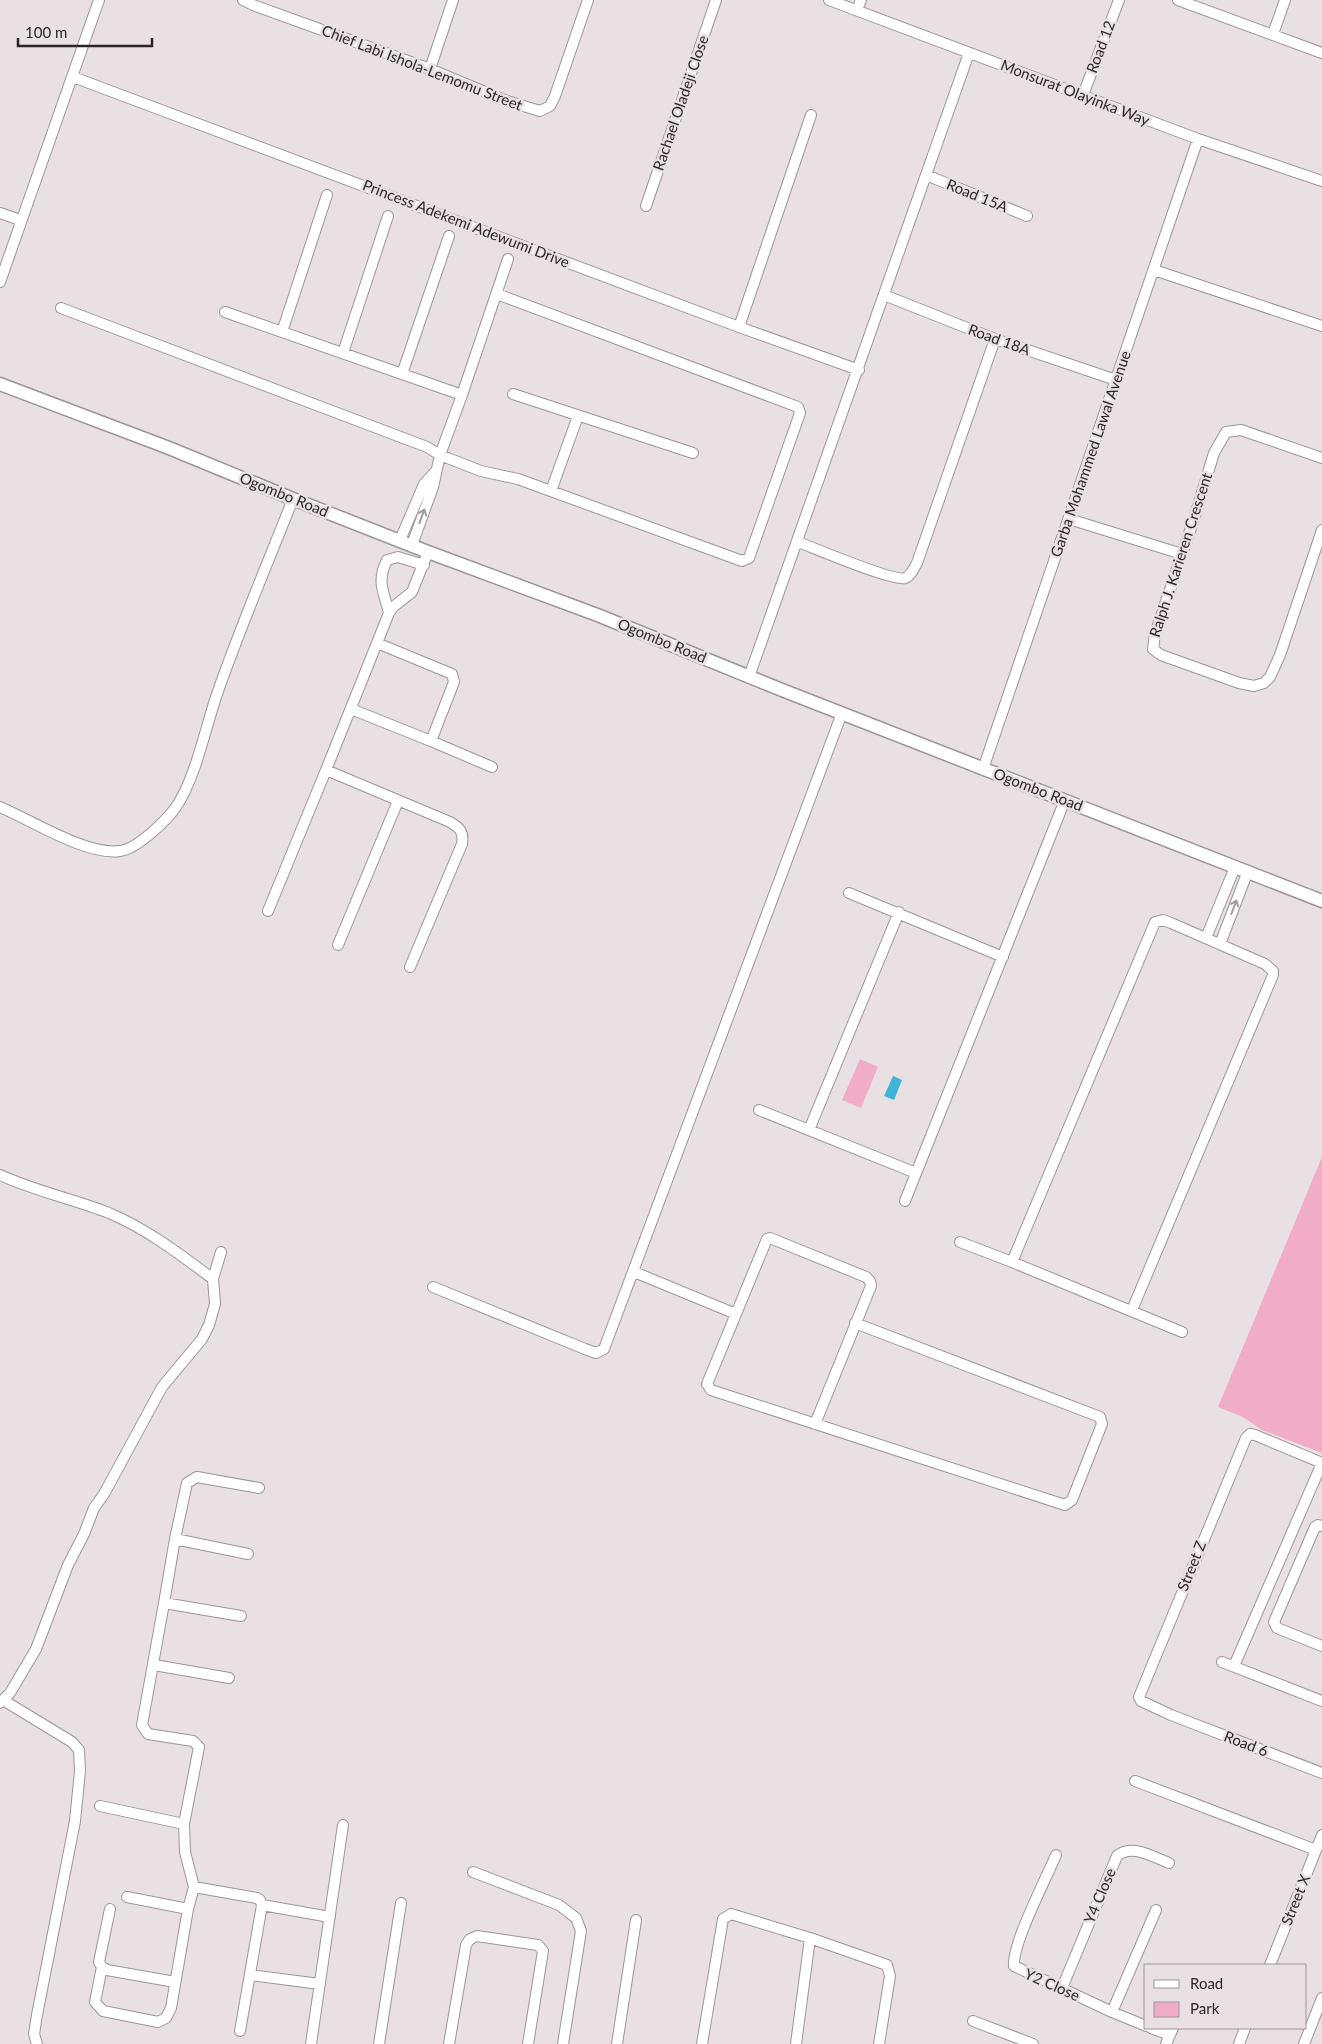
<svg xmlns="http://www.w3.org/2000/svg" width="1322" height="2044" viewBox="0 0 1322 2044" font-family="Lato,sans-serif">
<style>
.green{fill:#f1adc8}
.water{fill:#40b4d6}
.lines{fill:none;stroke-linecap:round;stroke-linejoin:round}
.minor-casing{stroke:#9d9497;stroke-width:12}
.major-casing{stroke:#9d9497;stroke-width:15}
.minor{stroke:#fff;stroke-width:10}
.major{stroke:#fff;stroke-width:12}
.oneway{stroke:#9f9d9e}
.labels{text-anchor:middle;stroke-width:5;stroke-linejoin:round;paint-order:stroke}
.street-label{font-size:15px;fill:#2a2628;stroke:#e9e0e3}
</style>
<rect width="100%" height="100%" fill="#e9e0e3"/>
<path class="green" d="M860 1059 878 1067 861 1108 842 1100Z
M1322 1157V1453L1262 1430 1243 1417 1218 1407Z"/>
<path class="water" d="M893 1076 902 1080 894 1100 884 1096Z"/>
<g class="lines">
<defs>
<path id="minor" d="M243 0 253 5 430 69 507 101 540 111 550 106 555 96 588 0
M829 0 1198 139 1322 181
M1178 0 1322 53
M857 10 861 0
M1273 34 1285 0
M430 69 453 0
M73 77 739 327 859 370
M1083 95 1119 0
M926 175 1027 216
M646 206 716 0
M0 213 20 220
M1154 270 1322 326
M0 282 99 0
M884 295 995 339 1116 380
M61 308 427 447 440 455 481 471 518 479 742 561 749 558 800 413 798 407 497 294
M225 312 462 395
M739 327 811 115
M282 332 327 195
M343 353 388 216
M402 374 449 236
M513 394 693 453
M1322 458 1241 430 1226 432 1214 453 1194 519 1155 634 1153 649 1161 655 1239 683 1254 686 1264 683 1270 677 1280 655 1322 530
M551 491 578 416
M1069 519 1182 554
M400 540 424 484 436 471
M798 542C814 548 894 582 905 578 911 576 914 568 917 563L995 339
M412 545 433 487 440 455 462 395 508 259
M389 613C384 592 376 582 387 560L398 557 424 565
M749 677 969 53
M351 709 431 741 454 682 452 674 377 643
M431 741 492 767
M983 769 1198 139
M0 807C31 820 87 856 120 851 137 849 166 821 176 807 195 779 205 730 216 697 239 630 267 565 293 499
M849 893 1003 957
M268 911 326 770
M1206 938 1235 867
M1220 944 1248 871
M338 945 398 801
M410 967 462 844C464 832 460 828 450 822L326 770 389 613 393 607 412 592 428 552
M759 1110 916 1173
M809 1130 899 912
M0 1175C35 1191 73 1199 109 1213 147 1229 181 1255 213 1279
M905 1201 1065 800
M960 1242 1012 1262 1182 1332
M1012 1262 1155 922 1163 920 1171 923 1265 964 1273 971V975L1132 1310
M634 1272 736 1314
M433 1287 585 1349 596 1353 604 1349 842 713
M815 1424 871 1286 870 1281 866 1277 770 1238 767 1239 707 1384 711 1390 1065 1505 1072 1500 1102 1424 1100 1417 855 1323
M1322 1463 1255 1435 1250 1434 1246 1438 1139 1697 1141 1701 1171 1715 1322 1773
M1322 1526 1318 1525 1315 1527 1274 1622 1277 1628 1322 1646
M175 1539 187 1483 197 1477 259 1488
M164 1603 175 1539 248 1554
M1222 1662 1322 1701
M154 1665 229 1678
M1234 1666 1322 1463
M3 1700 72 1742 79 1750 80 1771 75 1821 37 2015 34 2034 37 2044
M0 1703 10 1693 36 1649 68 1565 84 1534 94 1508 104 1494 162 1387 202 1339 209 1325 215 1304 213 1279 221 1252
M1135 1781 1316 1850
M100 1806 184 1824
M1056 1855C1046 1879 1012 1944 1014 1966L1112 2012 1146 2026
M473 1872 559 1905 576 1918 581 1931 563 2044
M194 1887 185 1852 184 1824 199 1747 193 1741 148 1734 142 1725 164 1603 241 1616
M127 1897 188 1909
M110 1909 99 1962 102 1967 107 1970 175 1982
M1270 1965 1322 1835
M102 1967 95 2002 103 2011 158 2022 166 2018 171 2008 188 1909 194 1887 257 1898 260 1900 262 1905
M250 1975 320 1984
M1062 1988 1117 1856C1131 1843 1153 1857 1169 1863
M1112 2012 1156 1910
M973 2021 1033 2044
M1151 2028 1170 2035
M240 2031 262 1905 330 1917
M311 2044 343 1825
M379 2044 401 1903
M449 2044 466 1945 470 1939 477 1936 538 1945 543 1951 528 2044
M617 2044 636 1920
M702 2044 723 1919 731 1914 810 1938 887 1965 890 1976 879 2044
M796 2044 810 1938
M1166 2044 1173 2028
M1239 2044 1245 2028
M1304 2044 1322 1998"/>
<path id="major" d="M0 384 169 448 293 499 428 552 600 616 782 690 1322 901"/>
</defs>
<use href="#minor" class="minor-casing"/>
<use href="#major" class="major-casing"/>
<use href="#minor" class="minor"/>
<use href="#major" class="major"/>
</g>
<defs><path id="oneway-shaft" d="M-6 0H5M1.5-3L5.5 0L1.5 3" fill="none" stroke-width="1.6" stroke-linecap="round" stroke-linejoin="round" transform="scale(1.25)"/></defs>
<g class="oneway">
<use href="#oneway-shaft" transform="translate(422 516) rotate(-70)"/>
<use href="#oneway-shaft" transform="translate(1234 907) rotate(-69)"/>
</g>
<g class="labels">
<g class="street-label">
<text transform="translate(1101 47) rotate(-69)" y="5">Road 12</text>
<text transform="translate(422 68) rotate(21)" y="5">Chief Labi Ishola-Lemomu Street</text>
<text transform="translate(1075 93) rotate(21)" y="5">Monsurat Olayinka Way</text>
<text transform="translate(681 103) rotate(-71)" y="5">Rachael Oladeji Close</text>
<text transform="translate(977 196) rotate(22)" y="5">Road 15A</text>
<text transform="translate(466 224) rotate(21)" y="5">Princess Adekemi Adewumi Drive</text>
<text transform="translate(999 340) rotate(20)" y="5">Road 18A</text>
<text transform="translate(1091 454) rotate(-71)" y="5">Garba Mohammed Lawal Avenue</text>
<text transform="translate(284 495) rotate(22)" y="5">Ogombo Road</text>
<text transform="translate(1181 555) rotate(-72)" y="5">Ralph J. Karieren Crescent</text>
<text transform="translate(662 641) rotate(22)" y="5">Ogombo Road</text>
<text transform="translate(1038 790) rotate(21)" y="5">Ogombo Road</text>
<text transform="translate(1192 1566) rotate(-68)" y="5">Street Z</text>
<text transform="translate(1246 1744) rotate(21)" y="5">Road 6</text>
<text transform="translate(1100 1896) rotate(-67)" y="5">Y4 Close</text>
<text transform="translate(1296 1900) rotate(-68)" y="5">Street X</text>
<text transform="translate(1052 1985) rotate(24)" y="5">Y2 Close</text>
</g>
</g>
<rect x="1144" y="1964" width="162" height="65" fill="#e9e0e3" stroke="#9d9698"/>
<rect x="1154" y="1980" width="25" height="8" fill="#ffffff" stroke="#9d9698"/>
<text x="1190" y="1989" font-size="15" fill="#2a2628">Road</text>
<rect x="1154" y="2002" width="25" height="15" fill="#f1adc8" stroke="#9d9698"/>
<text x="1190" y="2014" font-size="15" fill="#2a2628">Park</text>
<path d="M18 38v8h134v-8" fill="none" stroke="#2a2628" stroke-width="2.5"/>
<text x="25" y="38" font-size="15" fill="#2a2628" stroke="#e9e0e3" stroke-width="4" paint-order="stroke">100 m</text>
</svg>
